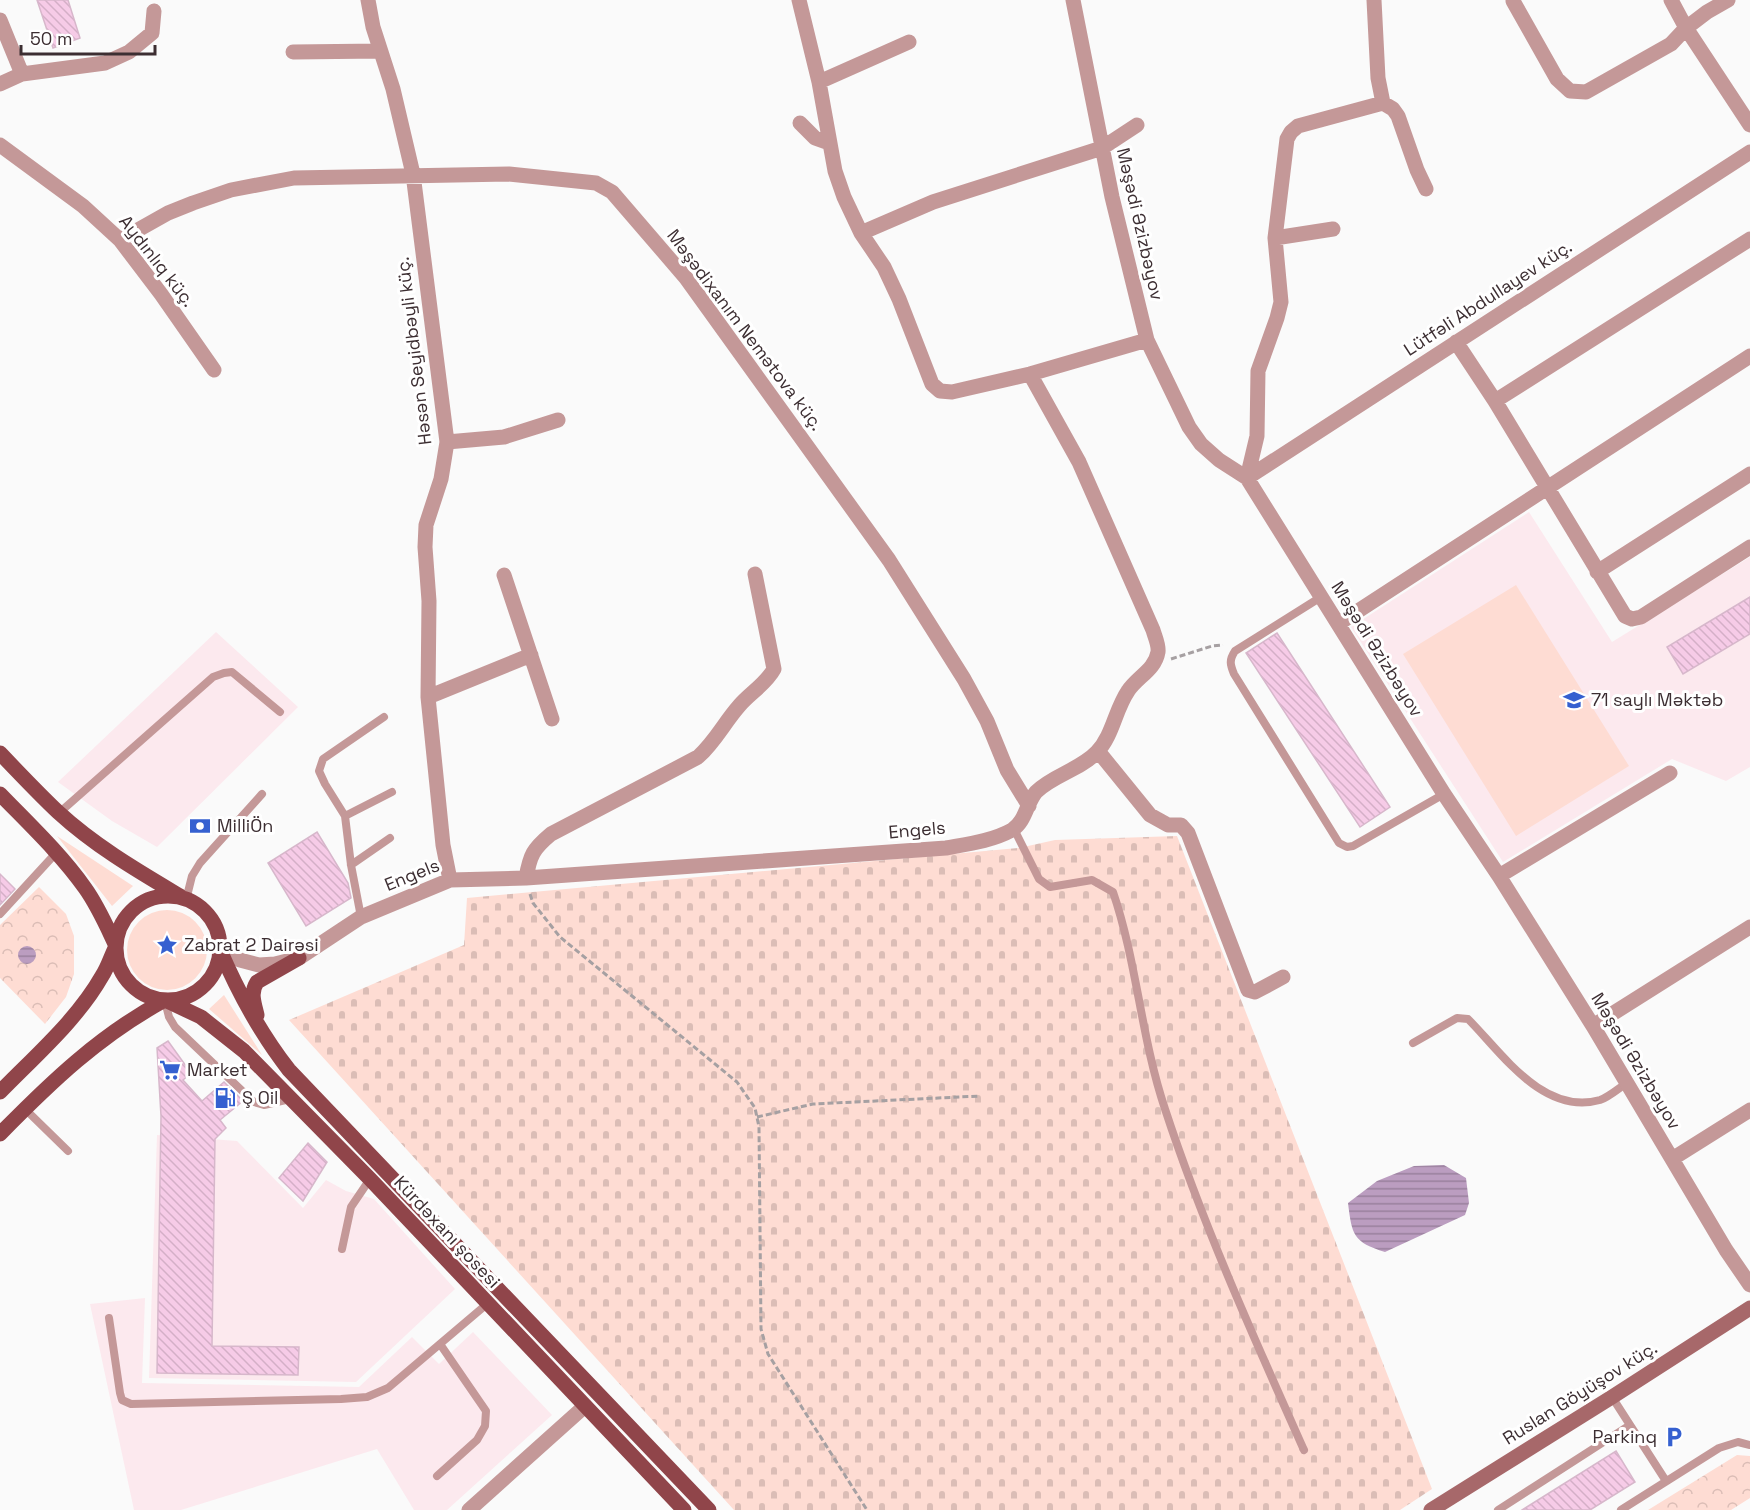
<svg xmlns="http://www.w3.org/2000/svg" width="1750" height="1510" viewBox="0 0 1750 1510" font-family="'Space Grotesk',sans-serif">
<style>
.built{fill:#fce9ee}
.green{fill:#fedcd3}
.cemetery{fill:url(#cemetery-stones)}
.park{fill:url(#park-crowns)}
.water{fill:url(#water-rules)}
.building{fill:url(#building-back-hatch);stroke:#d7b7cb;stroke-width:1.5}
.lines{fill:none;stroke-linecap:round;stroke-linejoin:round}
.path{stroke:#a6a0a2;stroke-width:3;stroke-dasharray:6 3;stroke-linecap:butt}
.lane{stroke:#c49898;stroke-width:8}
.street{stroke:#c49898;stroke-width:15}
.secondary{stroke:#a7686a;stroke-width:15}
.primary{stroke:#90454a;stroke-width:15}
.labels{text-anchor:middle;stroke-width:6;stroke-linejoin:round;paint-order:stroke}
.street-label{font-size:18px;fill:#3c2e32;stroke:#fff}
.poi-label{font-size:18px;fill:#3c2e32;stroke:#fff;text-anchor:start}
</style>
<defs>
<pattern id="cemetery-stones" width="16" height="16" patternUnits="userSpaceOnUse" patternTransform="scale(1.5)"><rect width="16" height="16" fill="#fedcd3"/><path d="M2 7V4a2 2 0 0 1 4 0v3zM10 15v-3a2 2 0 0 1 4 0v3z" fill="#dbbdb6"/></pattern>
<pattern id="park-crowns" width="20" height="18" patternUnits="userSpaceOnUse" patternTransform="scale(1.5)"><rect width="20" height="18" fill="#fedcd3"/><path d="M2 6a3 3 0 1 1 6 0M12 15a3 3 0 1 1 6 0" fill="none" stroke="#dbbdb6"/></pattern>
<pattern id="water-rules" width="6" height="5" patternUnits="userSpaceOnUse" patternTransform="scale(1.5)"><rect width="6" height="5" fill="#bb9dc0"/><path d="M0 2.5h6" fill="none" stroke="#99809d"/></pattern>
<pattern id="building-back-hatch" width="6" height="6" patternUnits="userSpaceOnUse" patternTransform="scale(1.5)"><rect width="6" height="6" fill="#f6cbe7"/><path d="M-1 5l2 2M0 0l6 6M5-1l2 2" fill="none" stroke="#d4afc7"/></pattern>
</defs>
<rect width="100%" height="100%" fill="#fafafa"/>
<path class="built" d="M1529 512 1612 642 1750 557V767L1726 781 1672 759 1503 862 1351 627Z
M216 632 298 707 157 847 112 821 58 782Z
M157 1135 237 1141 303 1208 326 1180 346 1191 374 1199 455 1289 356 1382 149 1378Z
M145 1298 142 1383 359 1387 412 1337 439 1364 473 1332 552 1415 447 1510H414L377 1449 181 1510H134L90 1304Z"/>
<path class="green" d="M1516 585 1629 766 1516 836 1403 654Z
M57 836 133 886 112 906Z
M127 950a40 40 0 1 1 80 0a40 40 0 1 1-80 0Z
M224 995 262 1055 209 1009Z"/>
<path class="cemetery" d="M1177 836 1432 1489 1400 1510H734L289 1020 464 945 467 898 1019 848 1055 840Z"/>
<path class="park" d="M39 887 66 914 74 936V974L66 997 45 1024 0 978V925Z
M1737 1455 1750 1456V1498L1731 1510H1648Z"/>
<path class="water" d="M18 955a9 9 0 1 1 18 0a9 9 0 1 1-18 0Z
M1444 1165 1466 1178 1469 1203 1465 1215 1385 1252C1353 1242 1352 1235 1348 1203L1377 1181 1414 1166Z"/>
<path class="building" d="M37 0H68L80 38 53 48Z
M1750 597V634L1683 674 1667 647Z
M1277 633 1390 807 1360 827 1246 653Z
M317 832 348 883 351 898 306 926 268 863Z
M0 874 15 889 0 905Z
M168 1041 191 1073 183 1080 202 1101 224 1082 243 1101 220 1120 226 1128 215 1139 212 1346 299 1347 298 1375 157 1373 161 1116 157 1048Z
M308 1143 327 1162 303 1201 279 1178Z
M1616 1451 1635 1482 1590 1510H1522Z"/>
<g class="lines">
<path class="path" d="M1171 659 1212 646 1223 645
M530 894 533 903 560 937 737 1082 755 1108 759 1127 761 1329 768 1354 867 1510
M757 1117 813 1104 980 1096"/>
<path class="lane" d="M1321 597 1235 651C1229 660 1230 664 1234 674L1339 843 1347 847 1353 846 1444 794
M59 813 213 677 224 673 232 672 280 712
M345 816 392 792
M1014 829 1039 879 1050 887 1092 880 1113 892C1137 962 1141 1038 1165 1109 1203 1225 1254 1338 1304 1450
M351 865 390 838
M186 900 192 876 200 863 262 794
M0 914 56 853
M361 917 351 865 345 816 325 784 319 771 323 759 384 717
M165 1001 169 1017 175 1027 254 1102 264 1105 290 1099
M1413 1043 1457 1018 1468 1019C1502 1053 1543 1116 1600 1100 1609 1097 1619 1088 1628 1082
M25 1109 68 1151
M342 1249 351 1207 370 1179
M109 1318 120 1393 122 1400 131 1404 341 1399 367 1397 388 1388 487 1304
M1612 1397 1666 1481
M437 1476 477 1440 485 1426 486 1411 440 1344
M1498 1510 1630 1425
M1621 1510 1719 1448 1738 1442 1750 1445"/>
<path class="street" d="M368 0 373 27 393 89 413 174 447 442 441 479 426 525 425 547 429 601 428 697 443 845 450 880
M799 0 819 82 835 171 844 197 861 233 884 267 899 299 932 384 940 391 952 392 1030 374 1147 340
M1073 0 1112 197 1147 340 1189 427 1201 444 1219 460 1247 478 1444 794 1499 876 1593 1026 1726 1250 1750 1285
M1671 0 1686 28 1750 125
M1513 1 1557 79 1570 91 1586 92 1671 44 1686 28 1707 12 1728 0
M0 20 22 74
M293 52 380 51
M819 82 909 42
M0 84 22 74 105 63 129 52 152 33 154 11
M1383 103 1393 109 1398 116 1417 170 1426 189
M800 123 815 138 829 143
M0 145 83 206 120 240 161 294 214 370
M861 233 933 202 1102 148 1137 125
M1275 238 1333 229
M120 240 168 213 193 203 231 190 294 178 509 174 596 183 612 192 686 278 889 560 964 679 987 721 1007 770 1029 806
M1456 342 1495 401 1625 616 1632 619 1641 617 1750 547
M1495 401 1750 239
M447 442 504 437 558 420
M1247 478 1750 152
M1247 478 1257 436 1258 371 1277 318 1281 302 1275 238 1287 139 1291 132 1298 126 1383 103 1378 78 1374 0
M1597 572 1750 474
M504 575 552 719
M1338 624 1750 356
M428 697 531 655
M1098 751 1150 815 1168 825H1181L1188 833 1248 990 1255 992 1283 977
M1499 876 1670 773
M526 878C530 855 533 849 551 834L698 757C715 742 724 723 739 706 750 693 766 684 774 669L755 574
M220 950 240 960 259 965 275 964 299 958 361 917 450 880 526 878 946 848C968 844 992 841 1012 830 1026 821 1026 804 1036 792 1053 775 1080 770 1097 752 1113 735 1115 710 1128 691 1137 677 1155 670 1158 652 1159 645 1155 637 1153 630L1079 462 1030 374
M1593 1026 1750 927
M1672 1159 1750 1110
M469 1510 585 1406"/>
<path class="secondary" d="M1431 1510 1612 1397 1750 1308"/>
<path class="primary" d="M0 753C19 773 38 793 58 812 95 846 138 871 180 896
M0 794C29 824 61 854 85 888 98 906 107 927 116 946 111 956 108 967 102 976 77 1020 35 1056 0 1092
M116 948a52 52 0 1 1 104 0a52 52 0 1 1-104 0Z
M220 950C239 994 260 1033 289 1070L709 1510
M257 1015C254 1002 250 993 257 982L299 958
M0 1134C51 1082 100 1035 165 1000L201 1017 244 1051 370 1179 684 1510"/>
</g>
<defs>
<symbol id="school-bare" viewBox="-9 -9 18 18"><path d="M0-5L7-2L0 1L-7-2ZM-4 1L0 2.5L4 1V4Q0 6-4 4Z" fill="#3560d0" stroke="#fff" stroke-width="2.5" paint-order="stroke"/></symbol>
<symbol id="bank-bare" viewBox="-9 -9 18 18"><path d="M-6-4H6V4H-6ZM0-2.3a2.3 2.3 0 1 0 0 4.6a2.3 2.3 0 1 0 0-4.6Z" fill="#3560d0" stroke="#fff" stroke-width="2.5" paint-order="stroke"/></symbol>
<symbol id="sight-bare" viewBox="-9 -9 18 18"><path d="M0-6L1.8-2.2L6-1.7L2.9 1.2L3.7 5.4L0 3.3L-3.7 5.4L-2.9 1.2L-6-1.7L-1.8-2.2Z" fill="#3560d0" stroke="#fff" stroke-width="2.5" paint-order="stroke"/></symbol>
<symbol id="supermarket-bare" viewBox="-9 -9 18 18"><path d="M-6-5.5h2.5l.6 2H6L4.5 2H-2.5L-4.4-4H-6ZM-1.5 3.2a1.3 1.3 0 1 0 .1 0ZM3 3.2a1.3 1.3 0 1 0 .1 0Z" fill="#3560d0" stroke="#fff" stroke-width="2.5" paint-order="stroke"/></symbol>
<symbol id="fuel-bare" viewBox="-9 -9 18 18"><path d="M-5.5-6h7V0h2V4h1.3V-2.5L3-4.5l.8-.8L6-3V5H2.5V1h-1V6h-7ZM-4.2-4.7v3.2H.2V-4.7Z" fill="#3560d0" stroke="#fff" stroke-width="2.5" paint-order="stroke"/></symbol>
<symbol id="parking-bare" viewBox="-9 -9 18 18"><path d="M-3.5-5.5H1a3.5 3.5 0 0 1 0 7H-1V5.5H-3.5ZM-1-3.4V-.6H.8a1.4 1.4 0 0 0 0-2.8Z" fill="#3560d0" stroke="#fff" stroke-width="2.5" paint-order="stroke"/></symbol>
</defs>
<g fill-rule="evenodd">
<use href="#school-bare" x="1559" y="685" width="30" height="30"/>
<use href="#bank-bare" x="185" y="811" width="30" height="30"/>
<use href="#sight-bare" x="152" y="930" width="30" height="30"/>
<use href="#supermarket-bare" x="155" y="1055" width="30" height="30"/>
<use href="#fuel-bare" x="210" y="1083" width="30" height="30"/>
<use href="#parking-bare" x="1659" y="1422" width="30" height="30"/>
</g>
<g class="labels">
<g class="street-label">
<text transform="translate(1140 224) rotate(77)" y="6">Məşədi Əzizbəyov</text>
<text transform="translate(157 261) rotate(52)" y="6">Aydınlıq küç.</text>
<text transform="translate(1488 298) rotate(-33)" y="6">Lütfəli Abdullayev küç.</text>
<text transform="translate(745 330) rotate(53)" y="6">Məşədixanım Nemətova küç.</text>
<text transform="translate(414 351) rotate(-97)" y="6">Həsən Seyidbəyli küç.</text>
<text transform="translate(1377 649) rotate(58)" y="6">Məşədi Əzizbəyov</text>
<text transform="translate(917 830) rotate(-5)" y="6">Engels</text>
<text transform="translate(412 875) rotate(-22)" y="6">Engels</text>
<text transform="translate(1636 1061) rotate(59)" y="6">Məşədi Əzizbəyov</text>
<text transform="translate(447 1232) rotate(47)" y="6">Kürdəxanı şosesi</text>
<text transform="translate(1580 1393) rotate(-32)" y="6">Ruslan Göyüşov küç.</text>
</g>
<g class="poi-label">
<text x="1591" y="706">71 saylı Məktəb</text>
<text x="217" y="832">MilliÖn</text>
<text x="184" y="951">Zabrat 2 Dairəsi</text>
<text x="187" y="1076">Market</text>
<text x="242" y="1104">Ş Oil</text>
<text x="1657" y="1443" text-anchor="end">Parkinq</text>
</g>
</g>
<path d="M21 45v9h134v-9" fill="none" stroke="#3c2e32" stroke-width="3"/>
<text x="30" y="45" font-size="18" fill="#3c2e32" stroke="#ffffff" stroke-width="4.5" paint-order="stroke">50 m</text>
</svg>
